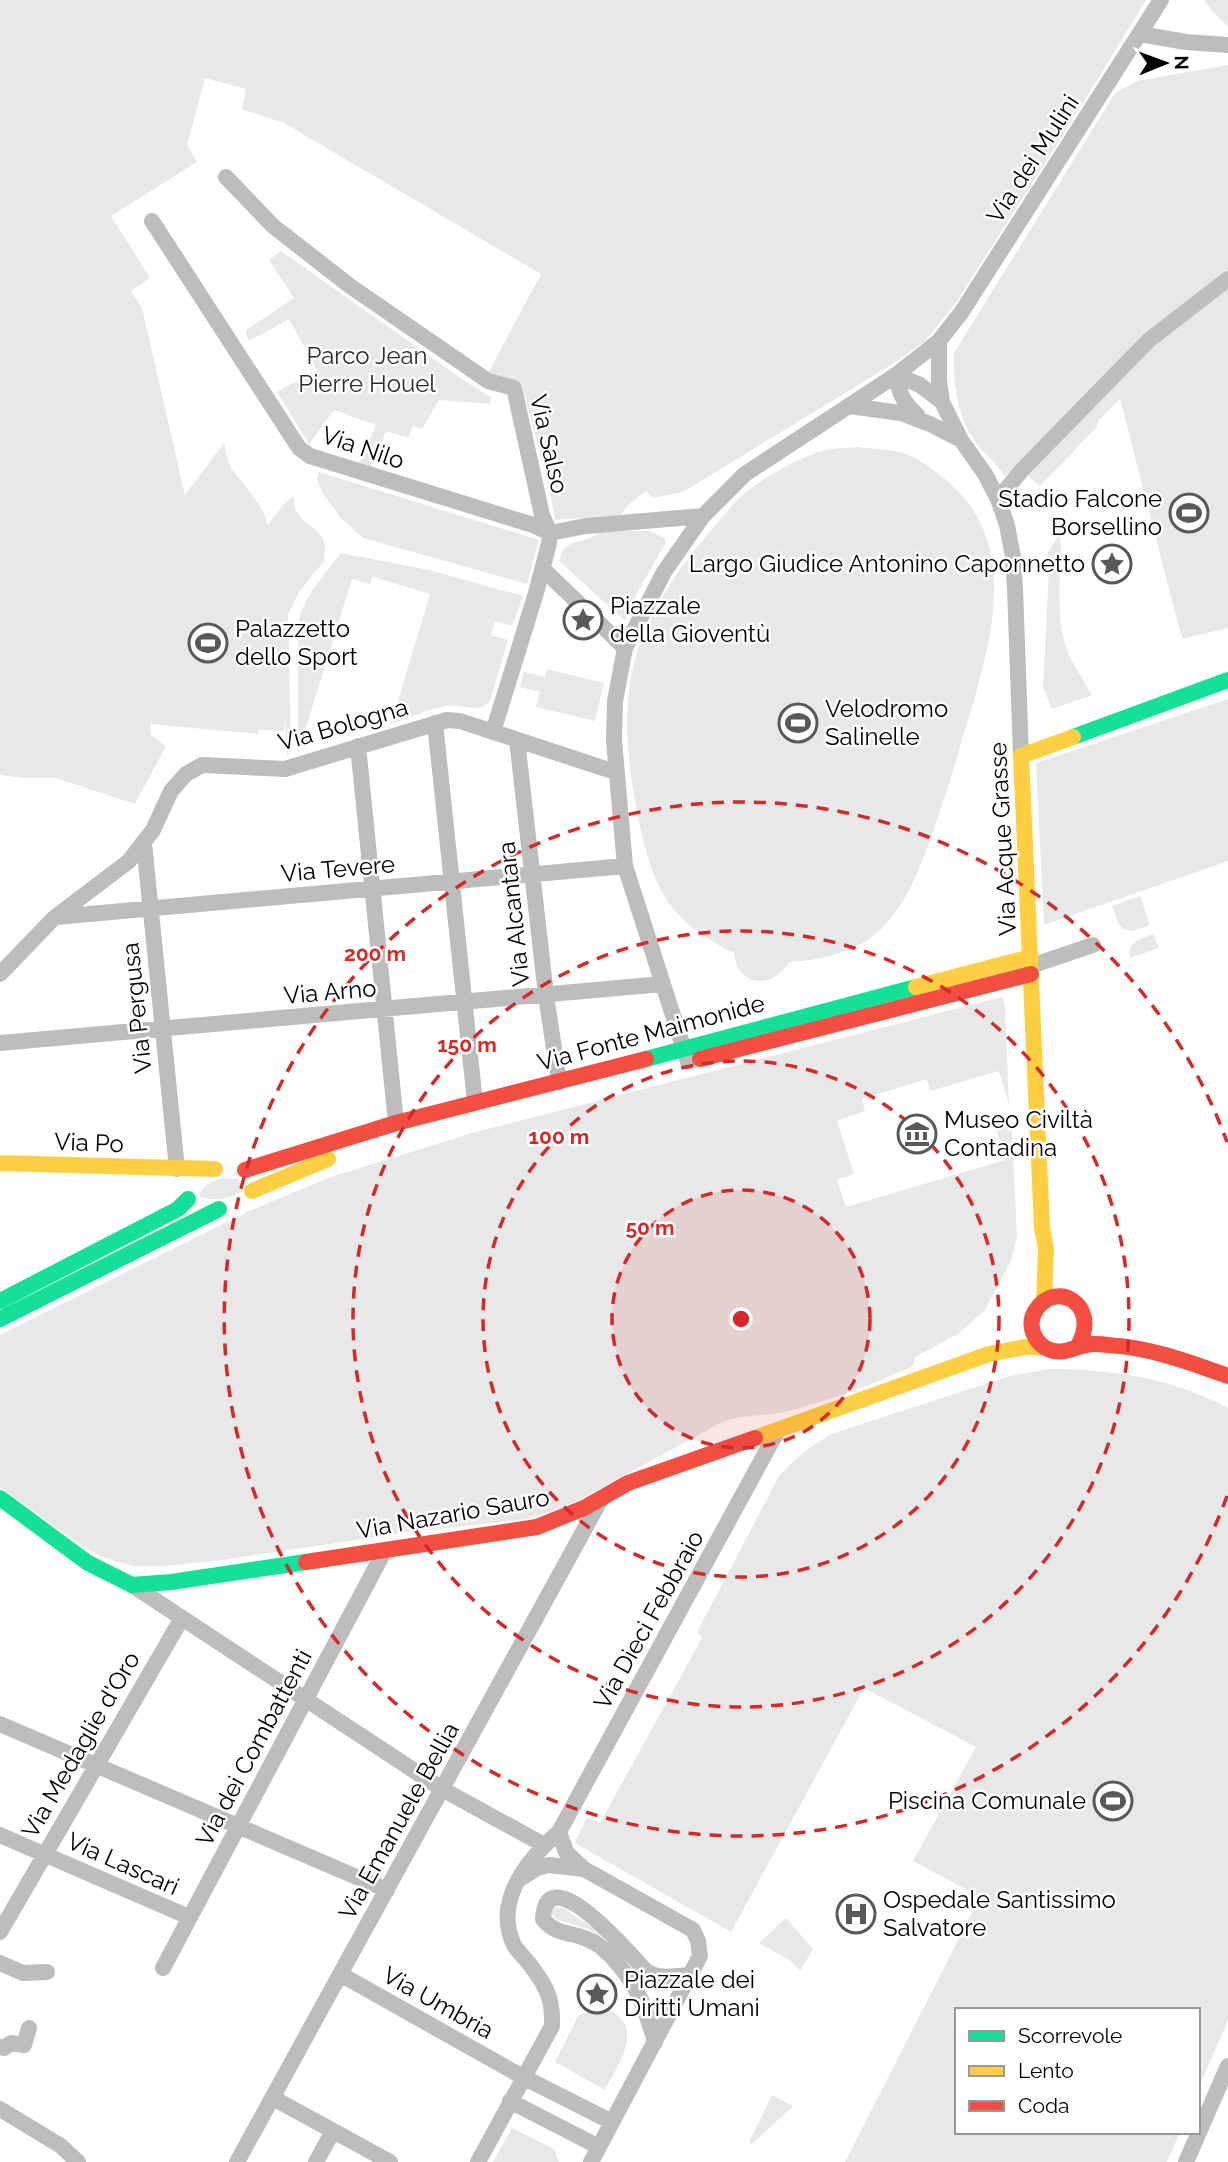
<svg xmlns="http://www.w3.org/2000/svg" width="1228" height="2162" viewBox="0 0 1228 2162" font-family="Raleway,sans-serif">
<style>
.green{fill:#e8e8e8}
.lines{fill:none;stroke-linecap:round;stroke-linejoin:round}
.street{stroke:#bdbdbd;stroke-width:16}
.fast{stroke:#16e098;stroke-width:16}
.slow{stroke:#ffcf43;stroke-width:16}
.jam{stroke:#f24e42;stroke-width:16}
.ring{fill:none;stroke:#d62828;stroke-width:3.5;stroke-dasharray:12 9}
.labels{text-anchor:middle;stroke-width:5;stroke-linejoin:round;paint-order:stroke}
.street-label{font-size:24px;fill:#000;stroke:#fff}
.park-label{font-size:24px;fill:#2d2d2d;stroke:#fff}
.poi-label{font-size:24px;fill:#000;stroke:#fff;text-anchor:start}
.centre{fill:#d62828;stroke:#fff;stroke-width:3.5}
.ring-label{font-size:21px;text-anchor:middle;font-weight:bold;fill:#d62828;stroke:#fff;stroke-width:5;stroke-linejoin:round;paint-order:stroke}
</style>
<rect width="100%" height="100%" fill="#fff"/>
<path class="green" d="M0 0H1146L1065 132 955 304 925 341 894 363 683 492 653 498 646 491 627 506 621 515 555 520 549 487 521 382 488 373 541 274 284 123 242 109 246 89 205 78 187 145 197 162 111 216 150 278 131 291 142 308 185 495 224 443C226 451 227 461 232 469 245 488 262 502 268 525L284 504 294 496 295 510 304 521 316 530 323 538 325 548 324 561 299 592 288 615 291 746 287 757 285 719 284 731 259 730 258 734 150 724 151 735 166 746 135 804 56 778H24L0 775Z
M1204 0H1228V26L1212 11Z
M1228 65V272L1018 468 1004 476C997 462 984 455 976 443 957 415 953 385 954 353L1115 93 1137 81Z
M281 251 466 382 491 397 490 404 439 400 422 429 413 426 408 438 386 431 371 468 359 464 376 425 334 410 309 444 277 392 317 370 289 319 249 341 245 331 294 298 269 260Z
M1228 285V628L1182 639 1120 399 1098 421 1097 427 1040 486 1025 473 1151 345Z
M858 447C872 449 887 449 900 452 915 456 933 469 945 479 1030 548 984 664 959 750 952 776 943 801 935 826 922 862 910 900 882 928 858 952 822 960 789 962 779 980 754 991 739 969 736 966 735 958 734 953 664 918 652 885 637 812 630 776 625 737 628 700 634 631 670 578 714 527 724 516 734 501 746 492 768 475 795 460 821 451 832 448 846 448 858 447Z
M319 472 539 540 527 584 363 538 340 517 322 492 317 479Z
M601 531H648L665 538V544L638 591 625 621 559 561C565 535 584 547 601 531Z
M1061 532C1061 566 1055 616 1066 647 1072 664 1083 679 1092 695L1052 709 1043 687 1049 570 1048 552Z
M341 553 429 570 523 596 512 626 495 621 491 635 508 640 490 701C478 715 461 703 446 706 428 709 408 718 391 724L430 594 373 577 370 584 352 579 298 753V626C302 597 324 576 341 553Z
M547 669 604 683 595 721 536 707 540 692 520 687 524 672 545 677Z
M1228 699V861L1044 925 1036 763Z
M1140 896 1150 925 1133 931 1123 929 1118 922 1112 906Z
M1153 934 1159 948 1130 958C1126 942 1141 939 1153 934Z
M1002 997 1005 1005 1009 1105 999 1071 930 1091 927 1079 862 1099 865 1111 837 1121 854 1174 837 1180 846 1207 1005 1160 994 1121 1011 1115 1017 1236 1011 1261 985 1310 958 1334 915 1357 914 1365 909 1368C870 1385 826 1402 784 1412 764 1416 744 1415 724 1421L579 1500 548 1513 526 1519 410 1532 223 1560 164 1566H132L99 1556 78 1543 0 1487V1335L247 1212 328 1178 472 1133Z
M223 1178 237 1179 242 1184V1191C229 1200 215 1201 200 1197 200 1185 213 1181 223 1178Z
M1050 1369C1113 1369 1172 1378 1228 1408V2020L1198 2090V2010H957V2132H1180L1167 2162H845L980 1897 913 1861 976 1747 864 1688 731 1932 575 1843 587 1817 600 1823 702 1638 697 1632 779 1476C796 1457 812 1445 834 1433L1010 1376Z
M554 1907 563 1908 610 1939 608 1941 588 1929 556 1919 552 1915V1910Z
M786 1918 813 1949 800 1971 790 1960 759 1943Z
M607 2009C647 2027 618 2063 605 2090L555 2062 578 2016 588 2012Z
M772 2095 793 2106 752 2144 749 2142Z
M512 2128 554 2149 559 2162H493Z"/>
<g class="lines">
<path class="street" d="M1140 34 1186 42 1228 45
M226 177 273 226 350 286 488 381 514 388 542 515 550 533 549 543 536 593 493 732
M152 221 299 448 310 456 533 525 550 533 586 526 703 516
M939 341V381L942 402
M896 375 920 385 942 402 961 440 985 474 998 499 1007 525 1013 557 1015 588 1021 756
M896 375C899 394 904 403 917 415
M849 406 901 413 930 424 961 440
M998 499 1022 470 1149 340 1228 279
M543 569 625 648
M435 723 475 1102
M517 740 546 995 559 1082
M358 746 396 1123
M144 843 177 1169
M56 917 625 866
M1031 966 1093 945
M0 974 54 918 129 861 153 830 171 791 186 774 202 765 285 769 447 720 460 721 615 772
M0 1043 663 984
M688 1062 625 866 614 740 615 701 625 648 664 572 703 516 745 474 896 375 939 341 961 313 1161 0
M132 1585 442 1789 544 1845
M0 1724 387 1890
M559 1832 566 1852 584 1869
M0 1835 189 1917
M523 1877 537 1868 549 1865 584 1869 693 1930 698 1941 700 1956 591 2162
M0 1932 182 1618
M0 1963 23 1973 47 1972
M163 1968 385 1550
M340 1974 523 2077 612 2122
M655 2042C646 2010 639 1988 617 1963 609 1953 600 1944 587 1939 571 1932 555 1935 543 1919 546 1854 632 1956 646 1971 660 1980 674 1976 690 1975
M0 2047 4 2048 11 2043 24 2045 29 2028
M273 2098 390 2162
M510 2101 599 2147
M0 2109 61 2146 78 2162
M237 2162 600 1501
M316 2162 333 2131
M478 2162 552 2026C553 1999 547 1987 531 1966 526 1959 518 1952 514 1945 493 1901 528 1859 559 1832L778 1430
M1186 2162 1228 2066"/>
<path class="fast" d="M1073 737 1228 680
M646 1059 916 987
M0 1301 178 1209 188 1199
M0 1319 219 1209
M0 1498 88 1563 132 1585 171 1582 306 1562"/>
<path class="slow" d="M916 987 1031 957
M0 1163 215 1169
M252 1191 328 1159
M1044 1302 1046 1248 1042 1228 1021 756 1073 737
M755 1438 989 1354 1025 1347H1044"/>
<path class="jam" d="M700 1059 1031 974
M245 1170 396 1123 646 1059
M1079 1344C1100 1303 1055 1280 1036 1310 1026 1324 1034 1344 1050 1350 1063 1355 1074 1347 1086 1345 1093 1343 1101 1344 1108 1345 1149 1347 1189 1362 1228 1376
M306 1562 537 1527 584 1508 628 1483 755 1438"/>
</g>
<circle cx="741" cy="1319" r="129" fill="#d62828" fill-opacity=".12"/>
<g class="ring">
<circle cx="741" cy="1319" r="129"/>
<circle cx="741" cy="1319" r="258"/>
<circle cx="741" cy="1319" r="388"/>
<path d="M1227 1496A517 517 0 1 1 1227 1142"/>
</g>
<defs>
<symbol id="stadium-ring" viewBox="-11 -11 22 22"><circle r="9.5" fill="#fff" stroke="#595959" stroke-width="1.5"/><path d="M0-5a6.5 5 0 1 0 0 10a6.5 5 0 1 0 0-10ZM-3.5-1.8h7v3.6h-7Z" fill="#595959"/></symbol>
<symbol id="sight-ring" viewBox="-11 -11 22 22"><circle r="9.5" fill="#fff" stroke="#595959" stroke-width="1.5"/><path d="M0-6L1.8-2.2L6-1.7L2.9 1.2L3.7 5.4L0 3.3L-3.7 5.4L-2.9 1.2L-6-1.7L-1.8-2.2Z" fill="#595959"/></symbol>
<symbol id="museum-ring" viewBox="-11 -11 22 22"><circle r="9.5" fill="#fff" stroke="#595959" stroke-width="1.5"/><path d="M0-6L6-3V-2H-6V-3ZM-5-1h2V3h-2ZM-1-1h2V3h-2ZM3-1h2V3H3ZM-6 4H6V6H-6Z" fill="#595959"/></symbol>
<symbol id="hospital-ring" viewBox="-11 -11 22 22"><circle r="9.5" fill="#fff" stroke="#595959" stroke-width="1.5"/><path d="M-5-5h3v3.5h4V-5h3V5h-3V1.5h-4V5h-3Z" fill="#595959"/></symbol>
</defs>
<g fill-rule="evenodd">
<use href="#stadium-ring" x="1167" y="491" width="44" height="44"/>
<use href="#sight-ring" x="1090" y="542" width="44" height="44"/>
<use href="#sight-ring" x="561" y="598" width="44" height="44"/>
<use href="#stadium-ring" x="186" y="621" width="44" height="44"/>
<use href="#stadium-ring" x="776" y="701" width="44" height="44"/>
<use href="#museum-ring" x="895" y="1112" width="44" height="44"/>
<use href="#stadium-ring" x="1091" y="1779" width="44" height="44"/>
<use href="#hospital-ring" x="834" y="1892" width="44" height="44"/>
<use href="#sight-ring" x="575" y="1972" width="44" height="44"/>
</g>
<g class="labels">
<g class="street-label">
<text transform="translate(1033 159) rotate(-57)" y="8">Via dei Mulini</text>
<text transform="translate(549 444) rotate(77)" y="8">Via Salso</text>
<text transform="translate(363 448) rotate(19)" y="8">Via Nilo</text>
<text transform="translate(343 725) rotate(-16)" y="8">Via Bologna</text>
<text transform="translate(1003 839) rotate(-93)" y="8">Via Acque Grasse</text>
<text transform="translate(338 869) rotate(-5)" y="8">Via Tevere</text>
<text transform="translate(514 914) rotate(-96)" y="8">Via Alcantara</text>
<text transform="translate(330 992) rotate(-5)" y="8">Via Arno</text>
<text transform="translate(137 1008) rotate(-96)" y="8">Via Pergusa</text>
<text transform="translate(651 1033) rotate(-15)" y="8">Via Fonte Maimonide</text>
<text transform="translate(89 1143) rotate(2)" y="8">Via Po</text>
<text transform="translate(453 1514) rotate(-10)" y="8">Via Nazario Sauro</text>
<text transform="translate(649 1620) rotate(-61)" y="8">Via Dieci Febbraio</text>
<text transform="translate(81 1745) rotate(-60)" y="8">Via Medaglie d'Oro</text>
<text transform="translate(254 1748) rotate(-62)" y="8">Via dei Combattenti</text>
<text transform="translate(399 1821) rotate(-61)" y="8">Via Emanuele Bellia</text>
<text transform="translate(123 1864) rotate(24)" y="8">Via Lascari</text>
<text transform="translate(438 2003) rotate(29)" y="8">Via Umbria</text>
</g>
<g class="park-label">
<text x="367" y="364">Parco Jean<tspan x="367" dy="28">Pierre Houel</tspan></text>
</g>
<g class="poi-label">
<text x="1162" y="507" text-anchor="end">Stadio Falcone<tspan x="1162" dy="28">Borsellino</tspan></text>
<text x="1085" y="572" text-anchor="end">Largo Giudice Antonino Caponnetto</text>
<text x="610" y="614">Piazzale<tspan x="610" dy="28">della Gioventù</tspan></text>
<text x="235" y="637">Palazzetto<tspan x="235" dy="28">dello Sport</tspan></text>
<text x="825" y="717">Velodromo<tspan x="825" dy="28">Salinelle</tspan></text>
<text x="944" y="1128">Museo Civiltà<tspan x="944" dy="28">Contadina</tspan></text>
<text x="1086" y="1809" text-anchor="end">Piscina Comunale</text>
<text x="883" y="1908">Ospedale Santissimo<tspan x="883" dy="28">Salvatore</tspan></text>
<text x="624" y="1988">Piazzale dei<tspan x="624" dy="28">Diritti Umani</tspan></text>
</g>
</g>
<circle cx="741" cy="1319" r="10" class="centre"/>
<g class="ring-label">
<text x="375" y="961">200 m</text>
<text x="467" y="1052">150 m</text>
<text x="559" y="1144">100 m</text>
<text x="650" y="1235">50 m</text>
</g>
<rect x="955" y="2008" width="245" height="126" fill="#ffffff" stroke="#999999" stroke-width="2"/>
<rect x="969" y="2031" width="35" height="10" fill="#16e098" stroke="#999999" stroke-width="2"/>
<text x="1018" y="2043" font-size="21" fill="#000000">Scorrevole</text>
<rect x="969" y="2066" width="35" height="10" fill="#ffcf43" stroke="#999999" stroke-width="2"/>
<text x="1018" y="2078" font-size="21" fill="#000000">Lento</text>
<rect x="969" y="2101" width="35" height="10" fill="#f24e42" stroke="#999999" stroke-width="2"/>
<text x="1018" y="2113" font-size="21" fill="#000000">Coda</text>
<g transform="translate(1165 63) rotate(89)" stroke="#ffffff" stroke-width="5" paint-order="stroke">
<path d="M0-5L12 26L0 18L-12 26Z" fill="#000000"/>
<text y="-10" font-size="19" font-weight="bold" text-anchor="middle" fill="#000000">N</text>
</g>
</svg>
